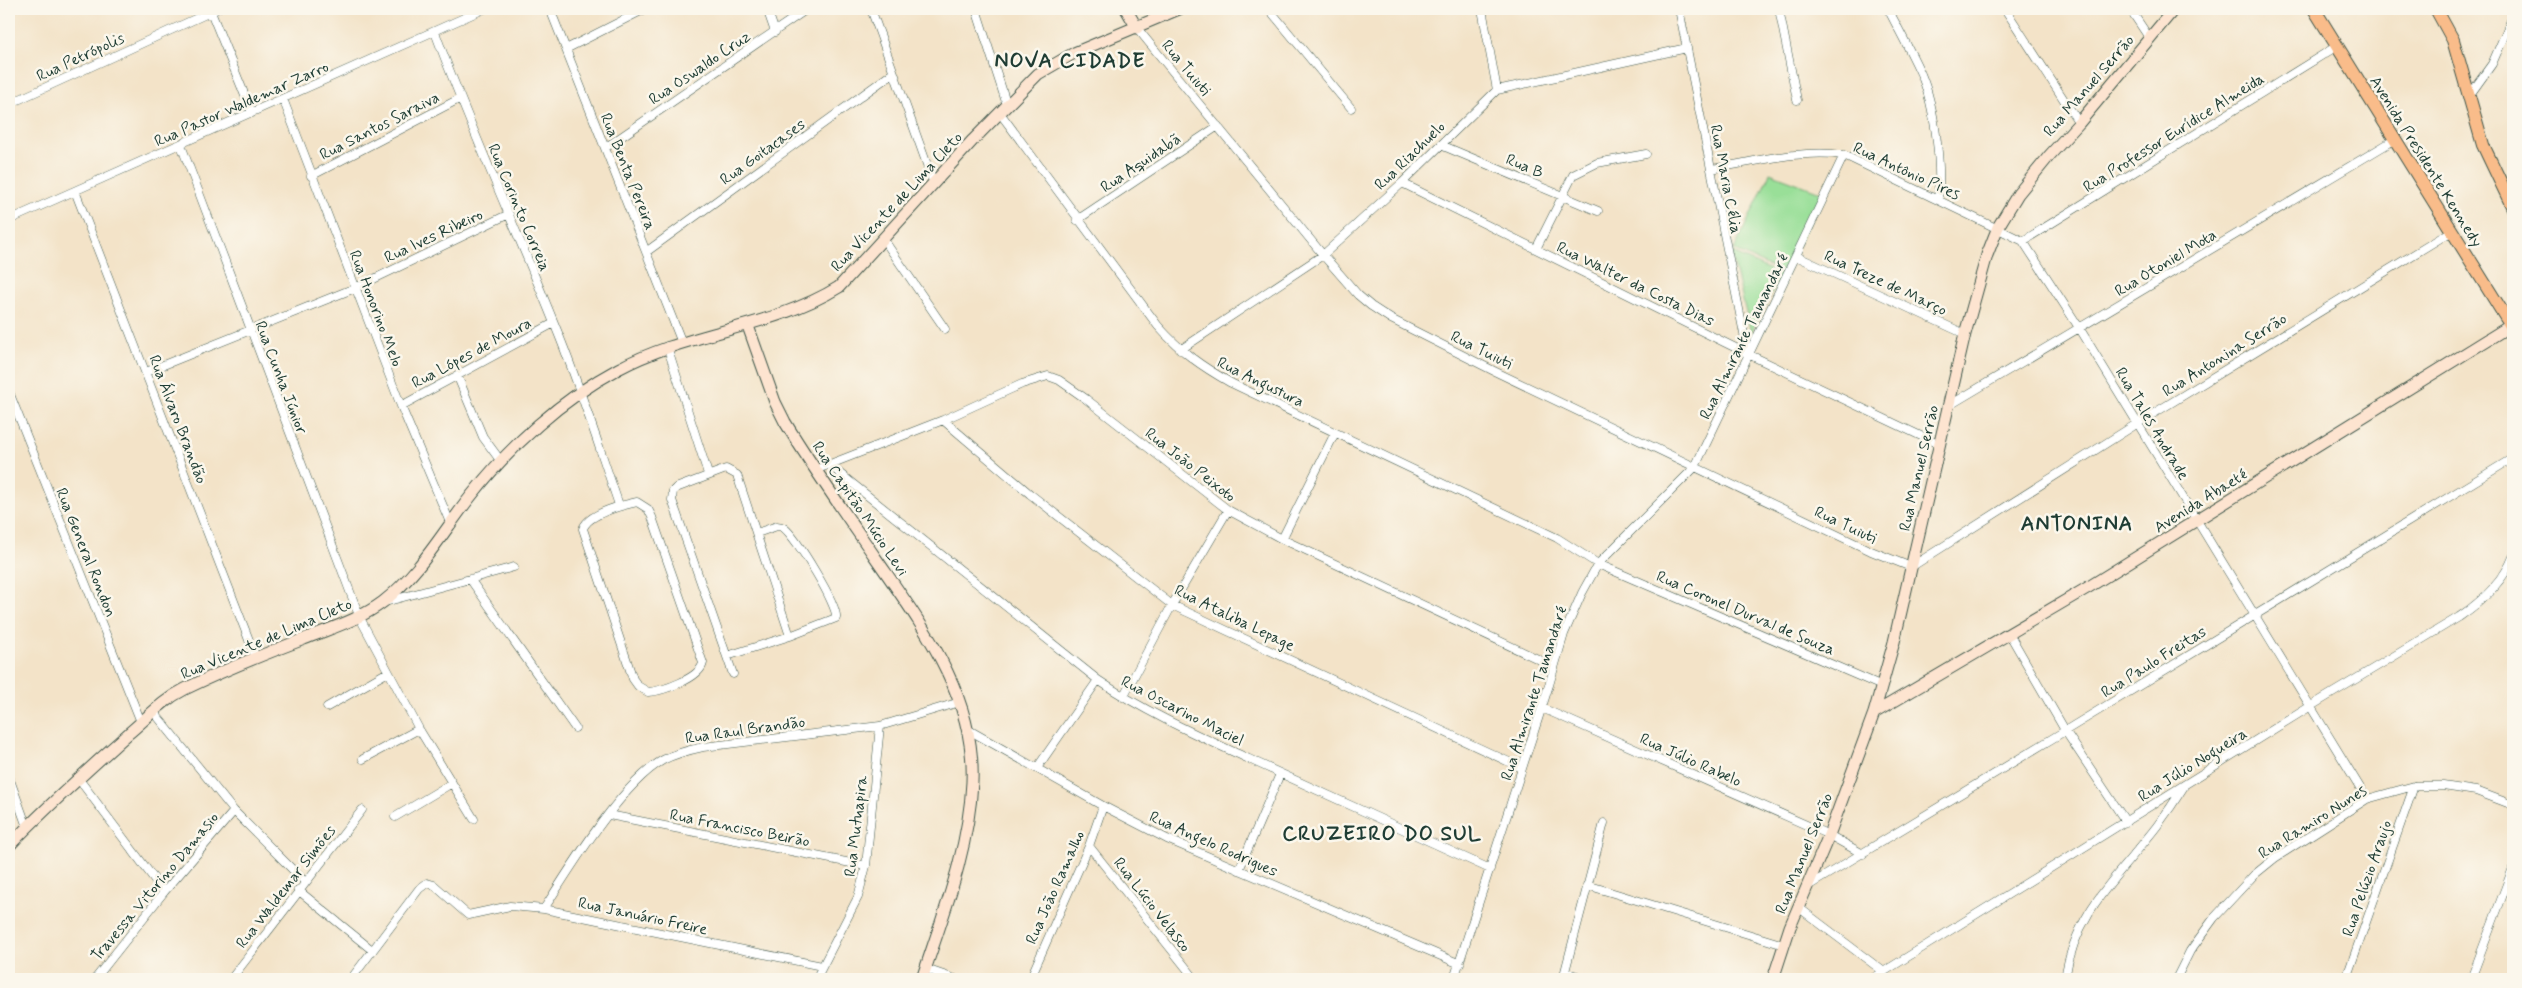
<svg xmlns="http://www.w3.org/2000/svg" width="2522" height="988" viewBox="0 0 2522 988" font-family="Mynerve,sans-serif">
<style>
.green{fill:#99df98;stroke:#5c8e66}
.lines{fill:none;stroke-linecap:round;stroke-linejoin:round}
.street-casing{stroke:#3f564a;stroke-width:9}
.secondary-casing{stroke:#3f564a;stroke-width:13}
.primary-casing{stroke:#3f564a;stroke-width:14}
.street{stroke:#fff;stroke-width:8}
.secondary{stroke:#fde4d0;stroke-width:11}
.primary{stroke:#f9bc8a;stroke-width:12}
.labels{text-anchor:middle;stroke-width:5;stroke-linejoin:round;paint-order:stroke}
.street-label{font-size:16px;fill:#1f3d34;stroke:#fbf7ec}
.district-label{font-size:21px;font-weight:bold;letter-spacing:1px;fill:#1f3d34;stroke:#fbf7ec}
</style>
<rect width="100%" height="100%" fill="#fbf7ec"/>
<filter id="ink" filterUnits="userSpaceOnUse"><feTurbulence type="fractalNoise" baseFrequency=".02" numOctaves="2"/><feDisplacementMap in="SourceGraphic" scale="10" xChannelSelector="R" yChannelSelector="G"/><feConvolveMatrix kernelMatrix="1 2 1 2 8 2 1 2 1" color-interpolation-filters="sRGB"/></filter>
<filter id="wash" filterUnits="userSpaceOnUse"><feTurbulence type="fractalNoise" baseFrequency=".0096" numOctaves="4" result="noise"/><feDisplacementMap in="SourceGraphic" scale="20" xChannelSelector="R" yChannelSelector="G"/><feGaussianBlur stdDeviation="1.12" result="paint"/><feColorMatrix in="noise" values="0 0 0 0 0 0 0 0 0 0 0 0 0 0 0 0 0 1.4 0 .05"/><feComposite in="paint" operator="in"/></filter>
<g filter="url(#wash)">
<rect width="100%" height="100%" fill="#f3e3c8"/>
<path class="green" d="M1770 173 1823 193 1784 273 1734 250Z
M1731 252 1781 275 1751 333Z"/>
</g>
<g filter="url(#ink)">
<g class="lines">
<defs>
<path id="street" d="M550 9 682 343
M767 9 775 32
M871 9 934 184
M976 9 1007 105
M1269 9 1351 108
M1482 9 1497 90
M1679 9 1748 354
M1779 9 1797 100
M1888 9C1899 30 1911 52 1921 74 1935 107 1942 165 1938 200
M2005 9 2079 123
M2130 9 2150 39
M211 12 252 113
M1137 28 1323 255 1358 295 1371 306 1391 319 1494 371 1871 551 1911 567 2138 423 2452 231
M435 32C471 130 515 226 554 323 579 383 598 444 619 505
M566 49 645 9
M2469 96 2492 64 2513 16
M283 99 401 406 451 525
M9 104 217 9
M1000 113 1158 326C1181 352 1201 366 1231 383L1557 538 1598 564 1882 686
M181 145 360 618 419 729 474 819
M1441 145 1598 211
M605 148 807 9
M1711 169C1754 162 1800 149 1844 155L2023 241 2080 329 2367 799
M311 176 459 99
M1402 183 1748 354 1940 445
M75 191 256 658
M9 220 484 9
M1077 220 1218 126
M884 240 945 329
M2023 241 2337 46
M1536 249 1573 175 1597 163 1646 154
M646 252 893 73
M1796 256 1965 334
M667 346 708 474
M1180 350 1323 255 1402 183 1497 90 1687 48
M146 372 355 288 509 214
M457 375 483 437 500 460
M9 392 141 722
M1950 405 2394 140
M401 406 554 323
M943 420 1030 494 1172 605 1522 768
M828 464 1098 680C1145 712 1197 735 1249 759 1329 796 1410 832 1490 869
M815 470 943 420 1022 384 1048 376 1059 380 1086 399 1228 510 1282 539 1553 666
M637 502 648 509 652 517 703 663C700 678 663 691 648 692L638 686 633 679 583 529C587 514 623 505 637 502Z
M1282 539 1335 433
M470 579 575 728
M385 602 514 567
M2010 635 2066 732 2126 822
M727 656 790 636 836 618C839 606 795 536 784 528 781 526 780 526 777 526L757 533
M733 674 672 500 673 491 676 488 726 469 737 475 790 636
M1123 697 1172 605 1228 510
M327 707 388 672
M1542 708 1829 835 1863 854
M153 711 234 811 305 882
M967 729 1103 806 1167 839 1460 964
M363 759 419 729
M1037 768 1098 680
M9 777 27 827
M78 778 164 892
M609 815 866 866
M395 817 452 783
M1089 846 1195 979
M1239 870 1280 774
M1587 885 1784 945
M1808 886C2044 745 2278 600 2513 458
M298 890 372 950
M1798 907 1884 972
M544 909C570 868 622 783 663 760 676 753 689 750 703 747L880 726 960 702
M926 969 955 979
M1565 972 1586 979
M95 979 164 892 234 811
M231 979 362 810
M351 979 419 889 427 883 434 885 468 915 510 906 544 909 822 966
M816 979 858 897 866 866 880 726
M1030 979 1089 846 1103 806
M1454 979 1549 685 1564 634 1582 593 1598 564 1695 467 1844 155
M1563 979 1604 823
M1872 979 2311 706 2459 617C2481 602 2503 583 2513 557
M2065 979C2075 911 2117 878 2157 826 2166 814 2175 801 2183 788
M2176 979 2190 951 2214 918 2254 875 2275 858 2367 799 2414 786H2443L2476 791 2513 805
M2346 979 2414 786
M2471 979 2513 868"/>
<path id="secondary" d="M1126 9 1137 28
M748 326 775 402 785 422C813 468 844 512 875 557 921 624 976 695 972 782 969 850 943 915 922 979
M1874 713 2087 588 2513 324
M9 846C47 806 88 770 129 733 148 717 163 700 185 689 224 670 264 654 304 639 331 628 359 620 383 602 420 573 442 533 471 496 510 446 562 399 618 369 688 331 771 329 839 287L973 140 1038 74 1074 53 1179 9
M1773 979 1790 927 1829 835 1874 713 1894 642 1965 334 1987 255 1998 227 2018 194 2049 156 2079 123 2174 9"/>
<path id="primary" d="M2314 9 2513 329
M2436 9 2453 40 2483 145 2513 208"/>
</defs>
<use href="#street" class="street-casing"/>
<use href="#secondary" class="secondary-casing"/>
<use href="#primary" class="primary-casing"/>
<use href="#street" class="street"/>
<use href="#secondary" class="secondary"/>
<use href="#primary" class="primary"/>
</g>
</g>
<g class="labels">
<g class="street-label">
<text transform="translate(80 56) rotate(-25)" y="6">Rua Petrópolis</text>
<text transform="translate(699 67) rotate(-34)" y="6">Rua Oswaldo Cruz</text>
<text transform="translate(1187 67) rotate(50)" y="6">Rua Tuiuti</text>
<text transform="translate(2088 85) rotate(-49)" y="6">Rua Manuel Serrão</text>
<text transform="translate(241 103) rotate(-24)" y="6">Rua Pastor Waldemar Zarro</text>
<text transform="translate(379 125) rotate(-27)" y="6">Rua Santos Saraiva</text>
<text transform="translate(2173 132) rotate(-32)" y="6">Rua Professor Eurídice Almeida</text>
<text transform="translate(762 151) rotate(-36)" y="6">Rua Goitacases</text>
<text transform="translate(1409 155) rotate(-44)" y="6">Rua Riachuelo</text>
<text transform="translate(2427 161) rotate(58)" y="6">Avenida Presidente Kennedy</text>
<text transform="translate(1140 162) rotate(-34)" y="6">Rua Aquidabã</text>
<text transform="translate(1525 165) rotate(23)" y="6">Rua B</text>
<text transform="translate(1907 170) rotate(25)" y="6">Rua Antônio Pires</text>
<text transform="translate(629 171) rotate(68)" y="6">Rua Benta Pereira</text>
<text transform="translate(1727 179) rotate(79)" y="6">Rua Maria Célia</text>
<text transform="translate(896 201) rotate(-47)" y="6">Rua Vicente de Lima Cleto</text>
<text transform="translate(520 207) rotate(67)" y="6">Rua Corinto Correia</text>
<text transform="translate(433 235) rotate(-25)" y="6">Rua Ives Ribeiro</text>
<text transform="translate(2165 262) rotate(-31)" y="6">Rua Otoniel Mota</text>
<text transform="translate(1886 282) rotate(25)" y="6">Rua Treze de Março</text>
<text transform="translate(1636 283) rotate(26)" y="6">Rua Walter da Costa Dias</text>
<text transform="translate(377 308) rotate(69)" y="6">Rua Honorino Melo</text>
<text transform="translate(1743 336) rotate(-64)" y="6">Rua Almirante Tamandaré</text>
<text transform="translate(1482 349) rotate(26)" y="6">Rua Tuiuti</text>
<text transform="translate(471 352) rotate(-28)" y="6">Rua Lópes de Moura</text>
<text transform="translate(2224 354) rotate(-32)" y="6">Rua Antonina Serrão</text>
<text transform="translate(282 377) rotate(69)" y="6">Rua Cunha Júnior</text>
<text transform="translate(1261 381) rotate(26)" y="6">Rua Angustura</text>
<text transform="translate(179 419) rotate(69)" y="6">Rua Álvaro Brandão</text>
<text transform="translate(2153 423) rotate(59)" y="6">Rua Tales Andrade</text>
<text transform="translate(1191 464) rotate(38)" y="6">Rua João Peixoto</text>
<text transform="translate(1918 468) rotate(-77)" y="6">Rua Manuel Serrão</text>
<text transform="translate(2200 500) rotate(-32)" y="6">Avenida Abaeté</text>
<text transform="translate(861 508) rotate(56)" y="6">Rua Capitão Múcio Levi</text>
<text transform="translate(1846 524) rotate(25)" y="6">Rua Tuiuti</text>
<text transform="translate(87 552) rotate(68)" y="6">Rua General Rondon</text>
<text transform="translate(1746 612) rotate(23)" y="6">Rua Coronel Durval de Souza</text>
<text transform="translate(1235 617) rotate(26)" y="6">Rua Ataliba Lepage</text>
<text transform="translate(266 638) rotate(-23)" y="6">Rua Vicente de Lima Cleto</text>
<text transform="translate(2153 661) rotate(-32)" y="6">Rua Paulo Freitas</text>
<text transform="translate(1533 693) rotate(-72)" y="6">Rua Almirante Tamandaré</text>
<text transform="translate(1183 710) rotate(27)" y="6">Rua Oscarino Maciel</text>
<text transform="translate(745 729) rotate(-8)" y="6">Rua Raul Brandão</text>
<text transform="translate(1691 759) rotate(24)" y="6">Rua Júlio Rabelo</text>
<text transform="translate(2192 764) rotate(-32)" y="6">Rua Júlio Nogueira</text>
<text transform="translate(2312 821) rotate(-32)" y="6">Rua Ramiro Nunes</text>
<text transform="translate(855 826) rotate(-83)" y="6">Rua Mutuapira</text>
<text transform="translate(740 827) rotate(11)" y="6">Rua Francisco Beirão</text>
<text transform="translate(1214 843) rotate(24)" y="6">Rua Angelo Rodrigues</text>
<text transform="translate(1803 853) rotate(-68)" y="6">Rua Manuel Serrão</text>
<text transform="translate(2366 878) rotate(-71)" y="6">Rua Pelúzio Araujo</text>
<text transform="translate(154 886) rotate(-50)" y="6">Travessa Vitorino Damasio</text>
<text transform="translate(285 886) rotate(-52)" y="6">Rua Waldemar Simões</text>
<text transform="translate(1054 887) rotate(-66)" y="6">Rua João Ramalho</text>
<text transform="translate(1153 904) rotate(52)" y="6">Rua Lúcio Velasco</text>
<text transform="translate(643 915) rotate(12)" y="6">Rua Januário Freire</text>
</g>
<g class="district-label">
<text x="1070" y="67">NOVA CIDADE</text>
<text x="2077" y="530">ANTONINA</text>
<text x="1382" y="840">CRUZEIRO DO SUL</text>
</g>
</g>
<rect width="2522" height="988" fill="none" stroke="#fbf7ec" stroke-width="30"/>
</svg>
